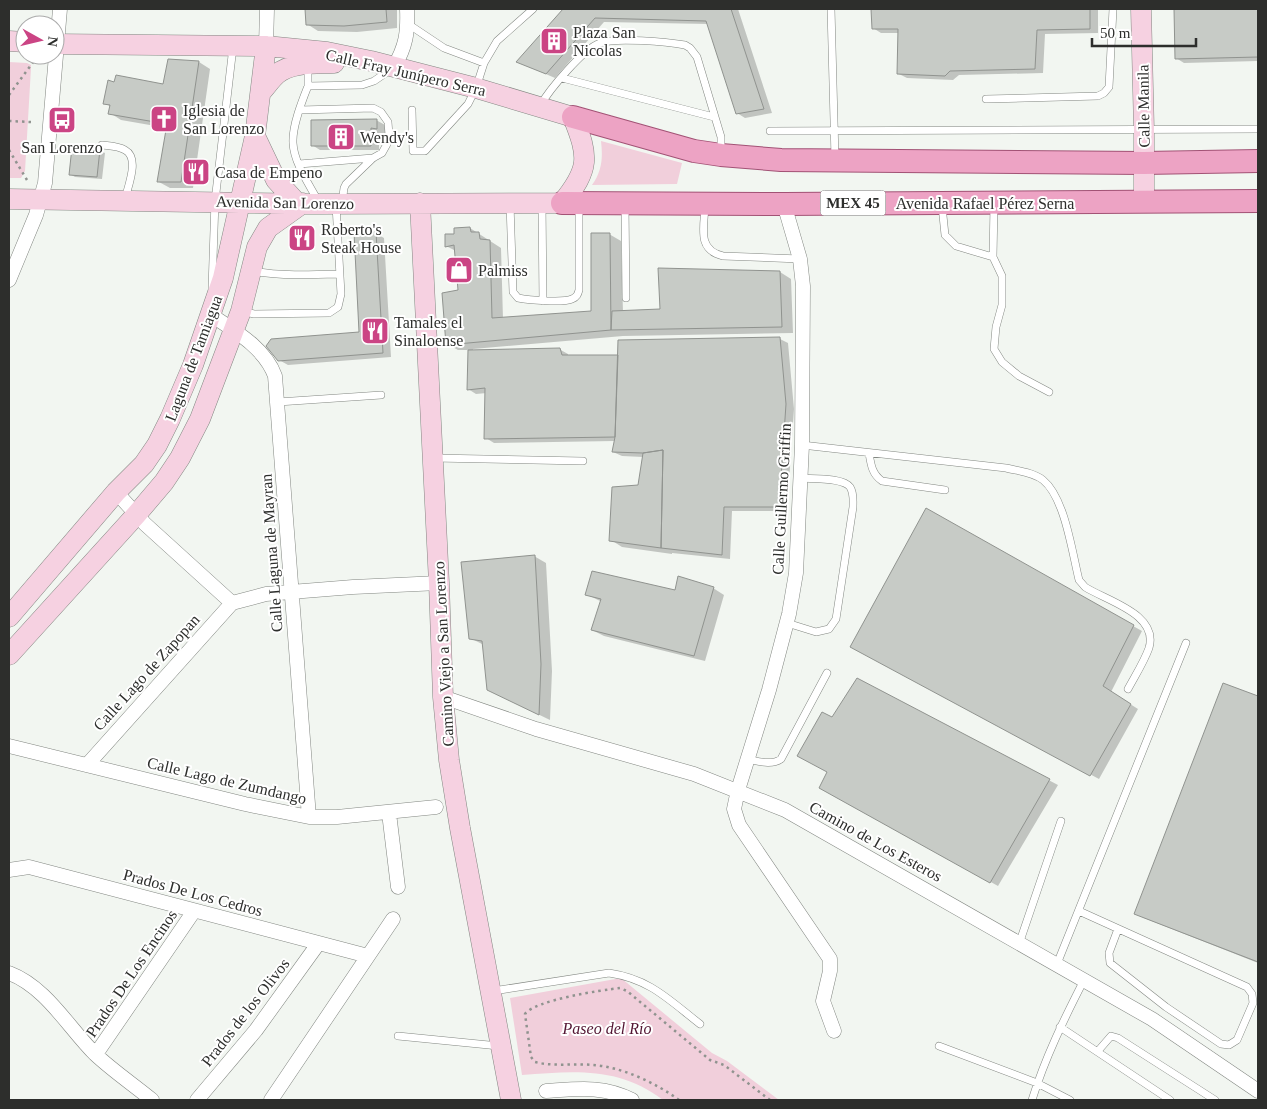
<svg xmlns="http://www.w3.org/2000/svg" width="1267" height="1109" viewBox="0 0 1267 1109" font-family="'Times New Roman',serif">
<style>
.green{fill:#f1cfdb}
.shadow{fill:#0003}
.building{fill:#c7cbc6;stroke:#90938f}
.lines{fill:none;stroke-linecap:round;stroke-linejoin:round}
.lane-casing{stroke:#838782;stroke-width:8}
.street-casing{stroke:#838782;stroke-width:15}
.secondary-casing{stroke:#838782;stroke-width:21}
.primary-casing{stroke:#a25275;stroke-width:24}
.path{stroke:#90938f;stroke-width:2.5;stroke-dasharray:2.5 4;stroke-linecap:butt}
.lane{stroke:#fff;stroke-width:7}
.street{stroke:#fff;stroke-width:14}
.secondary{stroke:#f6d1e1;stroke-width:20}
.primary{stroke:#eda3c4;stroke-width:22}
.labels{text-anchor:middle;stroke-width:4;stroke-linejoin:round;paint-order:stroke}
.shield{fill:#fff;stroke:#6c6d6b;stroke-width:1}
.shield-label{font-size:15px;font-weight:bold;fill:#2d2e2c}
.poi-label{font-size:16px;fill:#2d2e2c;stroke:#fff;text-anchor:start}
.street-label{font-size:16px;fill:#2d2e2c;stroke:#fff}
.park-label{font-size:16px;font-style:italic;fill:#521532;stroke:#fff}
</style>
<rect width="100%" height="100%" fill="#f2f6f1"/>
<path class="green" d="M9 62 27 63 31 65V68L25 171 21 178H9Z
M601 141 682 163 677 184 592 185C602 171 603 158 601 141Z
M621 978 712 1053 727 1061 779 1100H663C619 1066 573 1071 522 1075L510 998Z"/>
<path class="shadow" d="M306 9H397V28L357 32 318 31 307 24Z
M565 9H738L772 113 745 118 737 113 708 24 604 22 555 78 518 62Z
M872 9H1098V33L1045 34 1043 73 959 75 953 80 907 78 899 74V33H881L873 28Z
M1176 9H1258V61L1184 63 1176 58Z
M169 61 199 62 210 69 193 188H170L159 182 167 128 121 120 110 113 111 107 105 103 164 86Z
M376 120 385 125V133H379V150H320L312 145Z
M99 150 105 153 102 179 75 177 70 174Z
M470 228 501 248 503 319 592 312 609 234 621 241 623 312 661 310 780 272 791 279 793 333 623 336 473 349V351L559 349 568 354V356H619L780 339 788 343 794 409 787 511H732L730 559 672 553V554L622 547 611 540 639 487 643 457 622 456 613 452 615 441 494 443 486 438 487 393 476 394 468 389 469 350H458L447 344 459 291 456 251 446 246 455 235Z
M375 233 384 238 391 357 288 365 279 360 360 333Z
M926 510 1142 631 1111 692 1138 709 1099 779 860 651Z
M534 556 546 563 552 671 550 720 500 696 484 645 470 638Z
M713 588 724 595 705 661 604 636 592 630 602 602 586 594Z
M858 680 1058 785 998 886 820 788 829 772Z
M1224 684 1258 697V963L1144 918 1136 913Z"/>
<path class="building" d="M305 9H386L387 22 344 26 306 25Z
M563 9H731L764 109 736 114 706 21 595 18 546 74 516 62Z
M871 9H1090V29L1037 30 1035 69 950 71 945 76 897 74 898 29H872Z
M1174 9H1258V57L1175 59Z
M168 59 199 61 181 182H157L167 124 108 114 110 105 103 104 108 80 114 82 116 75 163 84Z
M377 119V129L371 128V146H311V120Z
M72 147 100 149 97 177 69 175Z
M470 227 471 232H479L480 239 490 240 492 318 591 311V233H610L611 330 446 345 442 293 458 290 454 245 445 247V234H454V228Z
M354 232H376L383 353 278 361 266 346 271 339 359 332Z
M658 268 780 271 782 327 611 330 612 311 660 309Z
M780 337 786 404 779 507H724L722 555 661 548 663 450 643 453 612 452 615 437 618 340Z
M560 348 562 355H618L615 437 484 439 485 388 467 390 468 350Z
M663 450 661 548 609 541 612 487 638 485 643 453Z
M926 508 1134 625 1103 686 1131 704 1090 776 850 647Z
M535 555 541 664 539 715 487 690 482 641 469 639 461 562Z
M592 571 675 590 678 576 714 587 694 656 591 630 601 599 585 595Z
M857 678 1050 779 990 883 819 788 827 772 797 756 822 712 832 717Z
M1223 683 1258 696V962L1134 914Z"/>
<g class="lines">
<defs>
<path id="lane" d="M831 9 835 158
M408 24 444 48 484 63
M308 66V86
M562 78 714 117
M986 99 1098 96 1104 93 1109 87 1113 9
M540 106C549 90 583 49 600 43 616 37 668 42 685 45L690 48 697 57 721 137V152
M300 110 373 108 381 112 388 122 389 135 387 144 382 153 373 158 346 184 344 188 342 203
M412 110 413 151H425L468 104 476 88 484 63 497 41 533 9
M770 131 1258 129
M102 145C109 146 118 146 125 150 140 158 128 186 125 199
M299 164 373 158
M318 201C309 184 294 163 293 143 292 126 302 101 308 86L362 85 374 81 390 70
M542 203 543 301
M510 204 513 292 518 298C529 300 563 303 572 299 577 297 578 294 579 290V206
M625 205 626 298
M994 205 993 257 1002 276V305L996 327 994 349 1002 362 1019 376 1049 392
M705 206C704 228 697 250 723 256L800 259
M942 206 945 235 956 246 993 257
M252 271C280 276 309 275 338 274
M212 288 215 201 233 47
M242 311 254 314 329 313 338 307 341 294 336 205
M278 402 381 395
M802 445 1006 468C1018 471 1033 472 1043 480 1065 498 1072 552 1079 580L1085 587C1107 601 1159 614 1149 648 1144 662 1135 676 1128 689
M869 453C871 465 872 474 882 481L945 490
M434 458 583 461
M787 623 816 632 829 629 836 619 853 507C853 500 854 493 850 487 843 477 812 479 800 478
M747 759C758 761 771 766 781 759L827 673
M1079 911 1247 987 1252 994 1253 1003 1237 1040 1229 1045 1221 1044 1166 1007 1110 963 1109 953 1118 929
M1019 944 1061 821
M1057 964 1186 643
M493 991 609 973C650 979 669 1000 700 1024
M1060 1027 1170 1100
M398 1036 499 1046
M939 1046 1037 1083 1070 1100
M1098 1051 1111 1036 1118 1038 1215 1100
M1032 1100C1045 1058 1064 1019 1084 980"/>
<path id="street" d="M266 46 267 9
M394 67C406 46 408 33 407 9
M784 204 800 259 803 286 802 445 796 573 789 614 769 690 738 790 734 809 739 825 830 959V971L823 1001 834 1031
M9 280 36 215 45 183 60 9
M211 315C235 331 265 348 275 376L309 817
M116 492 145 524 232 603
M232 603 266 594 353 587 439 583
M443 697 536 729 694 774 785 810 1152 1019 1258 1091
M9 746 245 804 309 817H337L436 807
M87 765 232 603
M389 813 398 887
M9 870 29 867 368 956
M9 973C46 987 68 1027 95 1054 113 1071 134 1085 152 1100
M96 1054 194 911
M546 1091C577 1089 603 1085 632 1100
M197 1100 256 1030 318 944
M271 1100 393 919"/>
<path id="secondary" d="M1141 9 1144 130V202
M9 41 25 42
M261 92C266 87 271 79 277 74 291 62 317 64 334 63
M255 136 276 180 297 203
M9 199 319 204 562 203C590 169 589 157 573 117L476 88 371 61 327 52 266 46 55 44
M420 203 439 583 443 697 449 760 460 828 511 1100
M9 617 116 492 144 464 157 445 170 419 193 365 223 278 255 136 266 46
M9 655 136 515 164 482 180 458 200 419 241 311 257 247 268 228 303 203"/>
<path id="primary" d="M573 117 694 151 721 155 781 160 1144 163 1258 161
M562 203 784 204 1258 201"/>
</defs>
<use href="#lane" class="lane-casing"/>
<use href="#street" class="street-casing"/>
<use href="#secondary" class="secondary-casing"/>
<use href="#primary" class="primary-casing"/>
<path class="path" d="M9 95 34 61
M9 121 31 122
M9 150 27 180
M679 1100C656 1083 622 1067 593 1065 574 1063 554 1067 535 1062L531 1057 525 1014C535 1000 602 990 620 988L627 991 710 1060 724 1065 770 1100"/>
<use href="#lane" class="lane"/>
<use href="#street" class="street"/>
<use href="#secondary" class="secondary"/>
<use href="#primary" class="primary"/>
</g>
<defs>
<symbol id="building-square" viewBox="-11 -11 22 22"><rect x="-9" y="-9" width="18" height="18" rx="4" fill="#cb4484" stroke="#fff"/><path d="M-4-6H4V6H1V3H-1V6H-4ZM-2.5-4.3h1.7v1.8h-1.7ZM.8-4.3h1.7v1.8H.8ZM-2.5-1h1.7V.8h-1.7ZM.8-1h1.7V.8H.8Z" fill="#fff"/></symbol>
<symbol id="church-square" viewBox="-11 -11 22 22"><rect x="-9" y="-9" width="18" height="18" rx="4" fill="#cb4484" stroke="#fff"/><path d="M-1.2-6h2.4v3.5h3.3v2.4h-3.3V6h-2.4V-.1h-3.3v-2.4h3.3Z" fill="#fff"/></symbol>
<symbol id="bus-square" viewBox="-11 -11 22 22"><rect x="-9" y="-9" width="18" height="18" rx="4" fill="#cb4484" stroke="#fff"/><path d="M-5-6H5V4H4V6H2V4H-2V6H-4V4H-5ZM-3.5-4V0h7V-4ZM-3.5 1.2v1.5H-2V1.2ZM2 1.2v1.5H3.5V1.2Z" fill="#fff"/></symbol>
<symbol id="restaurant-square" viewBox="-11 -11 22 22"><rect x="-9" y="-9" width="18" height="18" rx="4" fill="#cb4484" stroke="#fff"/><path d="M-5-6h1v4h1v-4h1v4h1v-4h1v5L-1.5 .5V6h-2V.5L-5-1ZM5-6V6H3V1.5H1.5Q1.5-4 5-6Z" fill="#fff"/></symbol>
<symbol id="shop-square" viewBox="-11 -11 22 22"><rect x="-9" y="-9" width="18" height="18" rx="4" fill="#cb4484" stroke="#fff"/><path d="M-5-2.5h2.3a2.7 3.5 0 0 1 5.4 0H5L5.5 6h-11ZM-1.5-2.5h3a1.5 2.3 0 0 0-3 0Z" fill="#fff"/></symbol>
</defs>
<g fill-rule="evenodd">
<use href="#building-square" x="538" y="25" width="32" height="32"/>
<use href="#church-square" x="148" y="103" width="32" height="32"/>
<use href="#bus-square" x="46" y="104" width="32" height="32"/>
<use href="#building-square" x="325" y="121" width="32" height="32"/>
<use href="#restaurant-square" x="180" y="156" width="32" height="32"/>
<use href="#restaurant-square" x="286" y="222" width="32" height="32"/>
<use href="#shop-square" x="443" y="254" width="32" height="32"/>
<use href="#restaurant-square" x="359" y="315" width="32" height="32"/>
</g>
<g class="labels">
<rect class="shield" x="820.5" y="190.5" width="65" height="25" rx="4"/>
<g class="shield-label">
<text x="853" y="208">MEX 45</text>
</g>
<g class="poi-label">
<text x="573" y="38">Plaza San<tspan x="573" dy="18">Nicolas</tspan></text>
<text x="183" y="116">Iglesia de<tspan x="183" dy="18">San Lorenzo</tspan></text>
<text x="360" y="143">Wendy's</text>
<text x="62" y="153" text-anchor="middle">San Lorenzo</text>
<text x="215" y="178">Casa de Empeno</text>
<text x="321" y="235">Roberto's<tspan x="321" dy="18">Steak House</tspan></text>
<text x="478" y="276">Palmiss</text>
<text x="394" y="328">Tamales el<tspan x="394" dy="18">Sinaloense</tspan></text>
</g>
<g class="street-label">
<text transform="translate(406 72) rotate(13)" y="6">Calle Fray Junípero Serra</text>
<text transform="translate(1143 106) rotate(-91)" y="6">Calle Manila</text>
<text transform="translate(285 202) rotate(1)" y="6">Avenida San Lorenzo</text>
<text x="985" y="209">Avenida Rafael Pérez Serna</text>
<text transform="translate(193 358) rotate(-69)" y="6">Laguna de Tamiagua</text>
<text transform="translate(781 499) rotate(-87)" y="6">Calle Guillermo Griffin</text>
<text transform="translate(271 553) rotate(-94)" y="6">Calle Laguna de Mayran</text>
<text transform="translate(443 654) rotate(-93)" y="6">Camino Viejo a San Lorenzo</text>
<text transform="translate(146 672) rotate(-48)" y="6">Calle Lago de Zapopan</text>
<text transform="translate(227 780) rotate(13)" y="6">Calle Lago de Zumdango</text>
<text transform="translate(876 841) rotate(29)" y="6">Camino de Los Esteros</text>
<text transform="translate(193 892) rotate(15)" y="6">Prados De Los Cedros</text>
<text transform="translate(131 973) rotate(-56)" y="6">Prados De Los Encinos</text>
<text transform="translate(245 1012) rotate(-52)" y="6">Prados de los Olivos</text>
</g>
<g class="park-label">
<text x="607" y="1034">Paseo del Río</text>
</g>
</g>
<rect width="1267" height="1109" fill="none" stroke="#2d2e2c" stroke-width="20"/>
<g transform="translate(40 40) rotate(98)"><circle r="24" fill="#ffffff" stroke="#ababab"/>
<path d="M0-4L9 19L0 12L-9 19Z" fill="#cb4484"/>
<text y="-8" font-size="14" font-weight="bold" text-anchor="middle" fill="#2d2e2c">N</text>
</g>
<path d="M1092 38v8h104v-8" fill="none" stroke="#2d2e2c" stroke-width="2.5"/>
<text x="1100" y="38" font-size="15" fill="#2d2e2c" stroke="#ffffff" stroke-width="4" paint-order="stroke">50 m</text>
</svg>
